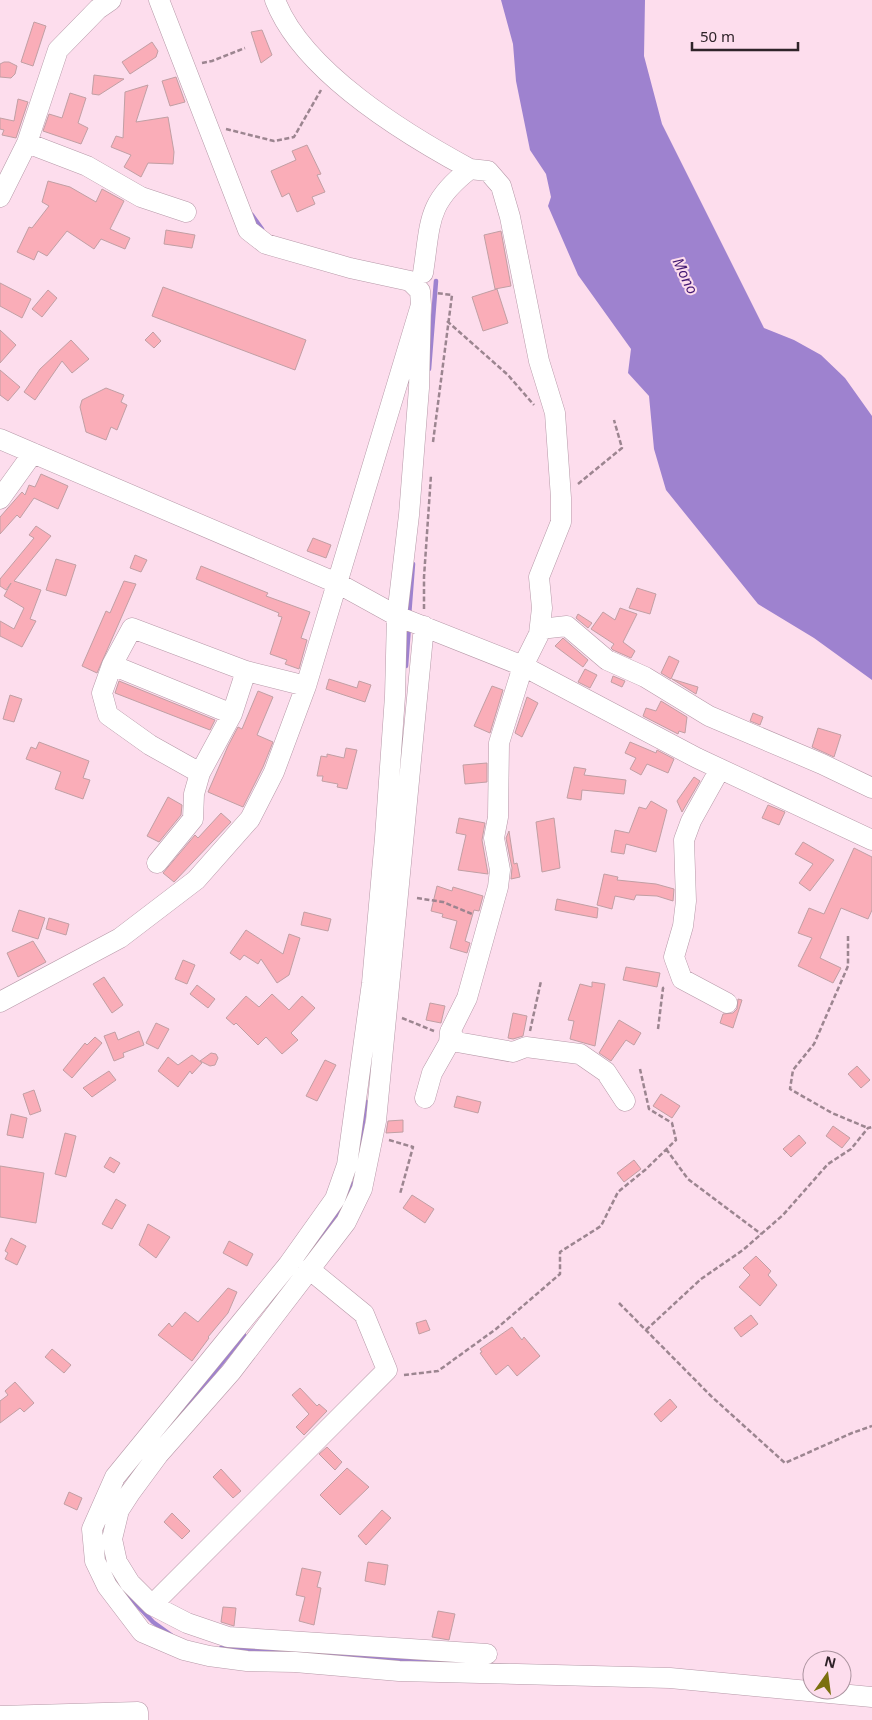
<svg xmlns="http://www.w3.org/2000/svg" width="872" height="1720" viewBox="0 0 872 1720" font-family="'Noto Sans',sans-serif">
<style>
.water{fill:#9e82cf}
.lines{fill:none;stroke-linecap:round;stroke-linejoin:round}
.stream{stroke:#9e82cf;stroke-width:4.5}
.building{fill:#faadb8;stroke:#c19fa4}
.minor-casing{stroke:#b699a8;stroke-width:21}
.path{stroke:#9c8590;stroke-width:2.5;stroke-dasharray:5 2.5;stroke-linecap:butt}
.minor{stroke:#fff;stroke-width:20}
.labels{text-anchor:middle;stroke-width:4;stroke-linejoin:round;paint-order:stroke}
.water-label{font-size:15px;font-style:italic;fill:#441973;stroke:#fddded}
</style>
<rect width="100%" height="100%" fill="#fddded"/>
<path class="water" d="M501 0H645L644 56 662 124 764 328 794 340 821 355 845 378 872 416V680L814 638 758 604 666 490 654 449 649 396 628 373 631 349 578 275 548 206 551 197 546 174 530 150 516 81 513 44Z"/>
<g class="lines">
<path class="stream" d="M252 215 262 229
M429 369 436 281
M409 616 413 564
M406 666 409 626
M357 1161 366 1102
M310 1250C327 1229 343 1209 351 1183
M177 1419 244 1335
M124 1591 153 1622 171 1635
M221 1648 453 1663"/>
</g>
<path class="building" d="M34 22 46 26 33 66 21 62Z
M262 30 272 55 261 63 251 32Z
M152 42 158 51 156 57 130 74 122 62Z
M4 62H9L17 66 15 74 11 78 0 77V64Z
M94 75 124 79 99 95 92 94Z
M176 77 185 102 170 106 162 81Z
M148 85 136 122 168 117 174 152 173 164 148 163 141 177 124 167 131 155 111 147 116 136 123 138 125 92Z
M70 93 86 98 78 123 88 128 81 144 43 131 49 114 62 118Z
M18 99 28 102 16 138 2 135 4 130 0 129V118L14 121Z
M307 145 321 174 317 175 325 192 312 197 315 204 297 212 289 193 282 197 271 171 296 160 292 151Z
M48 181 70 187 96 202 102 189 124 201 110 229 130 238 125 249 101 239 94 249 67 231 47 256 38 251 34 260 17 252 29 227 32 228 49 206 42 202Z
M166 230 195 235 192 248 164 244Z
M501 231 511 286 495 289 484 235Z
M0 283 31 299 22 318 0 306Z
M163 287 306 340 295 370 152 316Z
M497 289 508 323 483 331 472 297Z
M48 290 57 298 42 317 32 309Z
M0 330 16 345 0 363Z
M153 332 161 341 154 348 145 340Z
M71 340 89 359 72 373 62 361 35 400 24 392 40 369Z
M0 370 20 387 8 401 0 395Z
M106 388 124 395 121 402 127 405 117 430 111 427 106 440 86 432 80 407 82 400Z
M41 474 68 486 58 509 34 498 20 518 17 515 0 534V517L22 492 25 495 29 485 35 487Z
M36 526 51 536 14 581 41 590 30 619 36 621 22 647 0 636V621L14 629 24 608 4 596 11 583 6 590 0 586V579L34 538 29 535Z
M313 538 331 545 326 558 307 551Z
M135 555 147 560 141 572 130 568Z
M56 559 76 565 66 596 46 590Z
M201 566 268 593 266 596 310 612 301 638 307 640 299 669 285 664 287 660 270 654 282 617 278 616 279 613 196 579Z
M124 581 136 584 97 673 82 666 106 611 110 613Z
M637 588 656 594 650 614 629 608Z
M620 608 637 614 623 642 635 651 631 658 613 650 611 648 614 644 591 629 603 612 615 620Z
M578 614 592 623 588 628 576 618Z
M563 638 588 660 583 667 555 646Z
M669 656 679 661 671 679 661 673Z
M585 669 597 675 590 688 578 682Z
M613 676 625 681 622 687 611 682Z
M329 679 357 688 359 681 371 685 365 702 326 689Z
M672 679 698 687 696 694Z
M119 681 215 720 210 730 115 693Z
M492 686 503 690 490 733 474 726Z
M258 691 273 697 257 735 273 742 263 767 243 807 208 792 228 746 238 727 242 729Z
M10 695 22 699 14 722 3 719Z
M527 697 538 703 522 737 515 733Z
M661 701 687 717 685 733 679 731 678 734 643 716 646 708 656 711Z
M753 713 763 717 760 725 750 721Z
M818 728 841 735 834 757 812 747Z
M39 742 89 761 83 778 90 780 83 799 55 789 61 772 26 759 31 747 36 749Z
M630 742 656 753 657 750 674 759 668 773 647 764 641 775 630 769 636 758 625 753Z
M346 748 357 750 347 789 337 787 338 784 322 781 323 776H317L321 756 327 757V754L344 758Z
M487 763V782L465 784 463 765Z
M574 767 586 769 584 775 626 780 624 794 582 790 581 800 567 798Z
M694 777 700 781 682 812 677 801Z
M168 797 182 805 181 815 159 842 147 836Z
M651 801 667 810 656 852 626 844 624 854 611 852 615 830 629 833 639 807 646 809Z
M768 805 785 812 779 825 762 818Z
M221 813 231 822 174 882 163 873 195 835 198 838Z
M459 818 485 823 482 840 488 874 458 870 466 835 456 833Z
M554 818 560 868 542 872 536 822Z
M509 831 514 864 517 863 520 877 511 879 512 868 506 838Z
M803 842 834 860 810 891 799 883 813 864 795 854Z
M854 848 872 857V910L868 919 841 908 820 958 841 968 833 983 798 966 812 938 798 933 809 908 824 914Z
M604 874 618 877 617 880 656 884 674 889 673 901 657 896 636 895 634 900 615 896 612 909 597 905Z
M437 886 452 891 453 887 483 896 479 911 474 910 465 941 470 943 467 953 450 948 457 921 442 917 443 914 431 911Z
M557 899 598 908 597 918 555 910Z
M19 910 45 918 38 939 12 931Z
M304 912 331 919 328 931 301 925Z
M49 918 69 924 66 935 46 929Z
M246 930 283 954 289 934 300 938 289 975 277 983 261 959 258 964 244 955 240 960 230 953Z
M33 941 46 962 18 977 7 953Z
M183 960 195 965 187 984 175 979Z
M626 967 660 973 657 987 623 980Z
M104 977 123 1005 112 1013 93 984Z
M592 982 605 984 595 1046 570 1039 574 1021 568 1020 580 984 592 987Z
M197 985 215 999 208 1008 190 994Z
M272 994 289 1010 302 996 315 1008 291 1033 298 1040 282 1054 266 1037 258 1045 236 1023 234 1025 226 1018 246 996 259 1007Z
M738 999 742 1000 733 1028 720 1023 723 1014 733 1013 737 1009Z
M430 1003 445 1006 441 1023 426 1020Z
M513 1013 527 1016 523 1036 513 1039 508 1038Z
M619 1020 641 1033 634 1045 626 1040 611 1061 599 1053Z
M156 1023 169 1029 158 1049 146 1043Z
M139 1031 144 1045 123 1053 124 1057 114 1061 104 1036 115 1032 118 1040Z
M95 1037 102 1043 72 1078 63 1070 85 1043 87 1045Z
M211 1053 216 1054 218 1058 215 1065 210 1066 200 1061Z
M192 1055 202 1063 192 1074 190 1071 178 1087 158 1071 168 1057 178 1065Z
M325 1060 336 1065 317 1101 306 1096Z
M857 1066 870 1080 861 1088 848 1074Z
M109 1071 116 1080 92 1097 83 1088Z
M34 1090 41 1111 30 1115 23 1094Z
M661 1094 680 1106 672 1118 653 1106Z
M457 1096 481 1102 478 1113 454 1107Z
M11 1114 27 1118 23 1138 7 1135Z
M403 1120V1132L386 1133 388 1121Z
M833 1126 850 1138 842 1148 826 1136Z
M65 1133 76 1136 66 1177 55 1174Z
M799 1135 806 1143 791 1157 783 1149Z
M110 1157 120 1163 114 1173 104 1167Z
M634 1160 641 1169 624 1182 617 1173Z
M0 1166 44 1173 36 1223 0 1217Z
M412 1195 434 1209 425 1223 403 1208Z
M116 1199 126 1205 112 1229 102 1224Z
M148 1224 170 1237 156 1258 139 1245Z
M11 1238 26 1246 17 1265 5 1259 8 1253 5 1251Z
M229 1241 253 1254 247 1266 223 1253Z
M756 1256 771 1271 768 1275 777 1285 760 1306 739 1287 750 1275 743 1268Z
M228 1288 237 1292 228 1313 208 1337 209 1338 192 1361 158 1335 169 1323 172 1327 185 1312 198 1322Z
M751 1315 758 1324 741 1337 734 1328Z
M426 1320 430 1330 419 1334 416 1323Z
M512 1327 522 1340 524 1337 540 1356 517 1376 508 1365 496 1375 480 1353 482 1352 480 1349Z
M52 1349 71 1365 64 1373 45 1357Z
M15 1382 34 1403 24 1412 20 1408 0 1423V1401L8 1395 5 1391Z
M300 1388 317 1406 319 1404 327 1411 304 1435 296 1427 309 1414 292 1395Z
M670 1399 677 1407 661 1422 654 1414Z
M327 1447 342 1462 335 1470 319 1454Z
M347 1468 369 1487 340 1515 320 1495Z
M221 1469 241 1491 233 1498 213 1477Z
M69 1492 82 1498 77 1510 64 1504Z
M382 1510 391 1518 366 1545 358 1536Z
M172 1513 190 1531 182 1539 164 1522Z
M368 1562 388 1565 385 1585 365 1581Z
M302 1568 321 1572 317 1587 321 1588 314 1625 299 1621 305 1597 296 1595Z
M223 1607 236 1608 234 1626 221 1622Z
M438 1611 455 1614 449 1640 432 1637Z"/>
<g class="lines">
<defs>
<path id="minor" d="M275 0C302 71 405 134 470 169
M27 143 87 166 141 197 186 212
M0 197 27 143 58 50 98 9 111 0
M423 273C431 222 426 203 470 169L488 171 501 186 510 217 539 361 555 413 561 498V522L539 577 542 608 539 634 523 666 499 743 498 817 494 838 500 870 498 887 467 998 450 1032 449 1043 432 1073 425 1098
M421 305 419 388 409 515 397 616 395 696 385 838 372 983 347 1165 335 1199 288 1265 115 1477 92 1529 95 1561 107 1586 142 1632 184 1650 209 1656 247 1661 295 1662 399 1671 670 1678 872 1697
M0 439 339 584 397 616 523 666 697 758 872 840
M0 499 33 453
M424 626 376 1121 362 1189 346 1222 231 1372 158 1455 130 1493 119 1510 112 1539 117 1562 130 1583 152 1605 187 1623 228 1637 487 1654
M540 629 567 626 607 660 645 677 709 716 822 764 872 788
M112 665 232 714
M720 769 691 821 684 840 686 901 683 926 674 957 682 979 727 1003
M200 773 150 745 108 715 102 693 112 665 132 628 246 671 306 686
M157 863 193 819 194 794 200 773 232 714 246 671
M0 1002 120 938 196 880 250 819 274 772 306 686 421 305 420 291 410 281 350 268 266 244 248 230 159 0
M450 1032 457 1042 513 1052 526 1047 580 1054 606 1072 625 1101
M152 1605 387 1370 364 1314 309 1269
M0 1716 138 1712V1720"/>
</defs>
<use href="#minor" class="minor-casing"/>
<path class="path" d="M202 63 212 61 245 48
M226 129 274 141 294 137 321 90
M447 321 508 375 534 405
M433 442 452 295 436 293
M578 484 622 448 614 420
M424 609V577L431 475
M417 898 443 902 472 914
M848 936V966L814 1044 793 1070 790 1089 832 1113 868 1128
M402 1018 434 1031
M658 1029 663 988 666 986
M530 1031 541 981
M389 1140 413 1147 400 1194
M666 1149 688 1179 761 1234
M619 1303 711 1396 785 1463 852 1433 872 1426
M646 1330 701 1279 743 1250 783 1215 828 1164 851 1149 868 1128 872 1127
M404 1375 438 1371 496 1329 560 1274V1252L601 1226 618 1192 645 1170 676 1140 672 1123 649 1109 640 1069"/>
<use href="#minor" class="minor"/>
</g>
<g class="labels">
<g class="water-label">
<text transform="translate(685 276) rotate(64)" y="5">Mono</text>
</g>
</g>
<g transform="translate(827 1675) rotate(14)"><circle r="24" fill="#fddded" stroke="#ab939f"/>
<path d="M0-4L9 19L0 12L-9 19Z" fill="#7b700f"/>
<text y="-8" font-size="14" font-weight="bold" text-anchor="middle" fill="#2f2329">N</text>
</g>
<path d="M692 42v8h106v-8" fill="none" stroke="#2f2329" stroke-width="2.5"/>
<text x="700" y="42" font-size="15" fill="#2f2329" stroke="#fddded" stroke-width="4" paint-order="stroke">50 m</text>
</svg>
